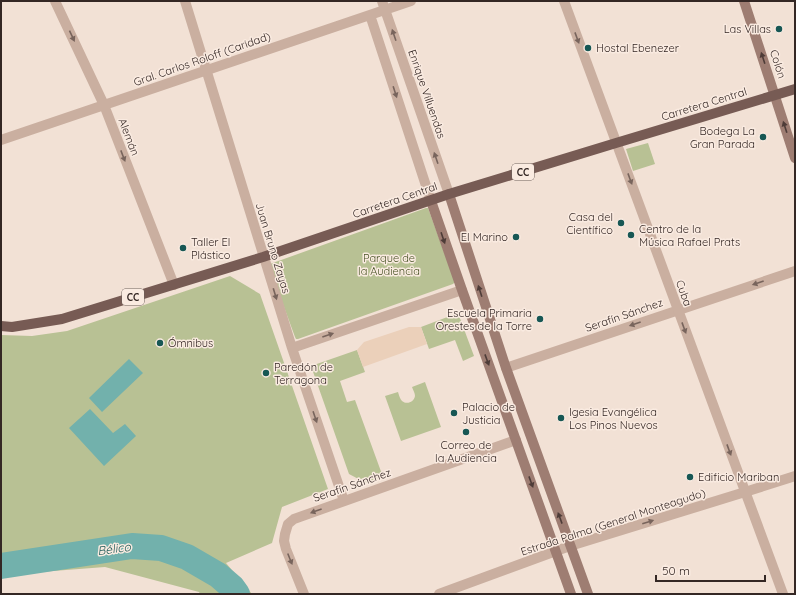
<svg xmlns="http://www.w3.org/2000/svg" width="796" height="595" viewBox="0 0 796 595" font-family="Quicksand,sans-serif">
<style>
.green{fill:#b8c194}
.plaza{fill:#ebd0ba}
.water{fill:#72b1ac}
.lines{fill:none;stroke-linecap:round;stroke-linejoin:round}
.river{stroke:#72b1ac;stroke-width:26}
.minor{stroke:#caafa0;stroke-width:10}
.tertiary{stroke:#caafa0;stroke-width:10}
.secondary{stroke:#9e7d72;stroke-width:10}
.primary{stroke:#775b54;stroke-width:10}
.oneway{fill:#78645c}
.oneway2{fill:#4e3c38}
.poi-dot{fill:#175754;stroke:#faebe1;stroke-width:1.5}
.labels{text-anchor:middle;stroke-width:3;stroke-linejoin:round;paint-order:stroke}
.shield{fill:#faebe1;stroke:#6f625d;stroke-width:1}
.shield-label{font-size:10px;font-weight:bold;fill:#342724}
.poi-label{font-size:11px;fill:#342724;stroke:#faebe1;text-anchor:start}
.street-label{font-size:11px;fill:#342724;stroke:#faebe1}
.park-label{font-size:11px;fill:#485326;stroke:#faebe1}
.water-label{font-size:12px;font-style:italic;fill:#175754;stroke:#faebe1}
</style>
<rect width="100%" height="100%" fill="#f2e1d5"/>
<path class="green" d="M648 143 655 164 633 171 626 149Z
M426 208H428L455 282 453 284 298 339H296L295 337 269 266 270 264Z
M230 276 260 294 328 489 282 507 272 543 226 563 252 594H200L199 592 105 567 1 575V335L32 336 67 331Z
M458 313 474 356 463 361 455 340 429 349 421 327Z
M357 350 365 372 340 381 347 402 355 400 383 477 366 483 349 474 311 366Z
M425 382 441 427 401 441 385 396 398 392C399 395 400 399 402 401 407 405 414 402 415 396 415 393 413 390 412 387Z"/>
<path class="plaza" d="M409 327H421L427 344 363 367 357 350 364 342Z"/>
<path class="water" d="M129 359 143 373 102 412 89 398Z
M90 409 113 433 125 424 136 436 104 466 69 428Z"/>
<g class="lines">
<path class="river" d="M1 566 132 546 161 548 187 557 218 575 232 587 237 594"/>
<path class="minor" d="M55 1 104 105 174 285
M185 1 292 348 344 501
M382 1 449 194
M370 15 431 201
M1 140 411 1
M292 348 462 290
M506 368 795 271
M556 551 570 546 745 492 795 476
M304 594 286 549 284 541 285 534 288 524 294 519 516 440"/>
<path class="tertiary" d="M564 1 783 594
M439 594 556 551"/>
<path class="secondary" d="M744 1 795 158
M449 194 506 368 588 594
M431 201 462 290 571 594"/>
<path class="primary" d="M1 326 12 327 62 319 263 257 449 194 616 143 795 89"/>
</g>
<defs><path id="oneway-solid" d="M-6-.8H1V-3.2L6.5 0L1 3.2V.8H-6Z"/></defs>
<g class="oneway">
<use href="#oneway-solid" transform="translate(394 35) rotate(-109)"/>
<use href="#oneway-solid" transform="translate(72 36) rotate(65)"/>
<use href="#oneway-solid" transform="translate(577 38) rotate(70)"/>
<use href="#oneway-solid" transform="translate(395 92) rotate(72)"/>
<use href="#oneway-solid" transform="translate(123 156) rotate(69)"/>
<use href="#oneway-solid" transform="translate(436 158) rotate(-109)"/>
<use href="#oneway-solid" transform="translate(630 179) rotate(70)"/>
<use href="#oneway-solid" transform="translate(758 283) rotate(161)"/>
<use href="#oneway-solid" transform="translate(275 294) rotate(73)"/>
<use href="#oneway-solid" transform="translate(635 324) rotate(161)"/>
<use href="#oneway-solid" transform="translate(684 328) rotate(70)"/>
<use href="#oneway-solid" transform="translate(328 335) rotate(-19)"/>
<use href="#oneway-solid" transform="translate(315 417) rotate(71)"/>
<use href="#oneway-solid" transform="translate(729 450) rotate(70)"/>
<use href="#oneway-solid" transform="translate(316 511) rotate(160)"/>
<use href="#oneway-solid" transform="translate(648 522) rotate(-17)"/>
<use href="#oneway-solid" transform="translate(290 559) rotate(68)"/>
</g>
<g class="oneway2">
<use href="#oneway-solid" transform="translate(763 58) rotate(-108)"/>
<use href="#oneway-solid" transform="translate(785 127) rotate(-108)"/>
<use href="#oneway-solid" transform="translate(443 238) rotate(71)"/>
<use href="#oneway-solid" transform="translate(480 291) rotate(-108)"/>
<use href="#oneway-solid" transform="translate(487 360) rotate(70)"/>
<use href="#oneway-solid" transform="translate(531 482) rotate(70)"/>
<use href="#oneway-solid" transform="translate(560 518) rotate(-110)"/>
</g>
<g class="poi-dot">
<circle cx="779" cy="29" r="4"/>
<circle cx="588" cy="48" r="4"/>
<circle cx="763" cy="137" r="4"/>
<circle cx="621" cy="223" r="4"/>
<circle cx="631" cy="235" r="4"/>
<circle cx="516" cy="237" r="4"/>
<circle cx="183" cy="248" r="4"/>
<circle cx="540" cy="319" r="4"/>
<circle cx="160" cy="343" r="4"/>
<circle cx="266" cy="373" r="4"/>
<circle cx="454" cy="413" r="4"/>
<circle cx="561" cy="418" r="4"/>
<circle cx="466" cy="432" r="4"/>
<circle cx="690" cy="477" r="4"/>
</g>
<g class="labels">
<g class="shield">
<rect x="512" y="164" width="22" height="16" rx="3"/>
<rect x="122" y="289" width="22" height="16" rx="3"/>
</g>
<g class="shield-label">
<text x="523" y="176">CC</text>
<text x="133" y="301">CC</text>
</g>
<g class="poi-label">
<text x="771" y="33" text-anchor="end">Las Villas</text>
<text x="596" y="52">Hostal Ebenezer</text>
<text x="755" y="135" text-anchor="end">Bodega La<tspan x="755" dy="13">Gran Parada</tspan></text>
<text x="613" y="221" text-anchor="end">Casa del<tspan x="613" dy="13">Científico</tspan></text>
<text x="639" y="233">Centro de la<tspan x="639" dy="13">Música Rafael Prats</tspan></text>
<text x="508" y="241" text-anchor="end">El Marino</text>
<text x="191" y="246">Taller El<tspan x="191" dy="13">Plástico</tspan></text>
<text x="532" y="317" text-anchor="end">Escuela Primaria<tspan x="532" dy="13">Orestes de la Torre</tspan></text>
<text x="168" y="347">Ómnibus</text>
<text x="274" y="371">Paredón de<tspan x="274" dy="13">Terragona</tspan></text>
<text x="462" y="411">Palacio de<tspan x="462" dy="13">Justicia</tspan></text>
<text x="569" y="416">Igesia Evangélica<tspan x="569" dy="13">Los Pinos Nuevos</tspan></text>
<text x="466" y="449" text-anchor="middle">Correo de<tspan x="466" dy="13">la Audiencia</tspan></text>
<text x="698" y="481">Edificio Mariban</text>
</g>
<g class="street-label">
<text transform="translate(202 59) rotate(-19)" y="4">Gral. Carlos Roloff (Caridad)</text>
<text transform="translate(778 64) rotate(72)" y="4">Colón</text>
<text transform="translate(427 94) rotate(71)" y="4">Enrique Villuendas</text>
<text transform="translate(704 104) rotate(-17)" y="4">Carretera Central</text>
<text transform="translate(129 137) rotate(69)" y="4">Alemán</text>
<text transform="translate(395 200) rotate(-19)" y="4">Carretera Central</text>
<text transform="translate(273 248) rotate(73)" y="4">Juan Bruno Zayas</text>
<text transform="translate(684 293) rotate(70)" y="4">Cuba</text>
<text transform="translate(624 315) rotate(-19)" y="4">Serafín Sánchez</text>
<text transform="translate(352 485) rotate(-19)" y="4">Serafín Sánchez</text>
<text transform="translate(613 522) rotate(-18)" y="4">Estrada Palma (General Monteagudo)</text>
</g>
<g class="park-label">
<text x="389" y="262">Parque de<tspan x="389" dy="13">la Audiencia</tspan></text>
</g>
<g class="water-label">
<text transform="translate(114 549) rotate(-8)" y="4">Bélico</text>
</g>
</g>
<rect width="796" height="595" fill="none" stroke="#342724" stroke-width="4"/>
<path d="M656 575v6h109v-6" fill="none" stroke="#342724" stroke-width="2"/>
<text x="662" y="575" font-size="12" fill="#342724" stroke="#faebe1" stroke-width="3" paint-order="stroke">50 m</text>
</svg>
